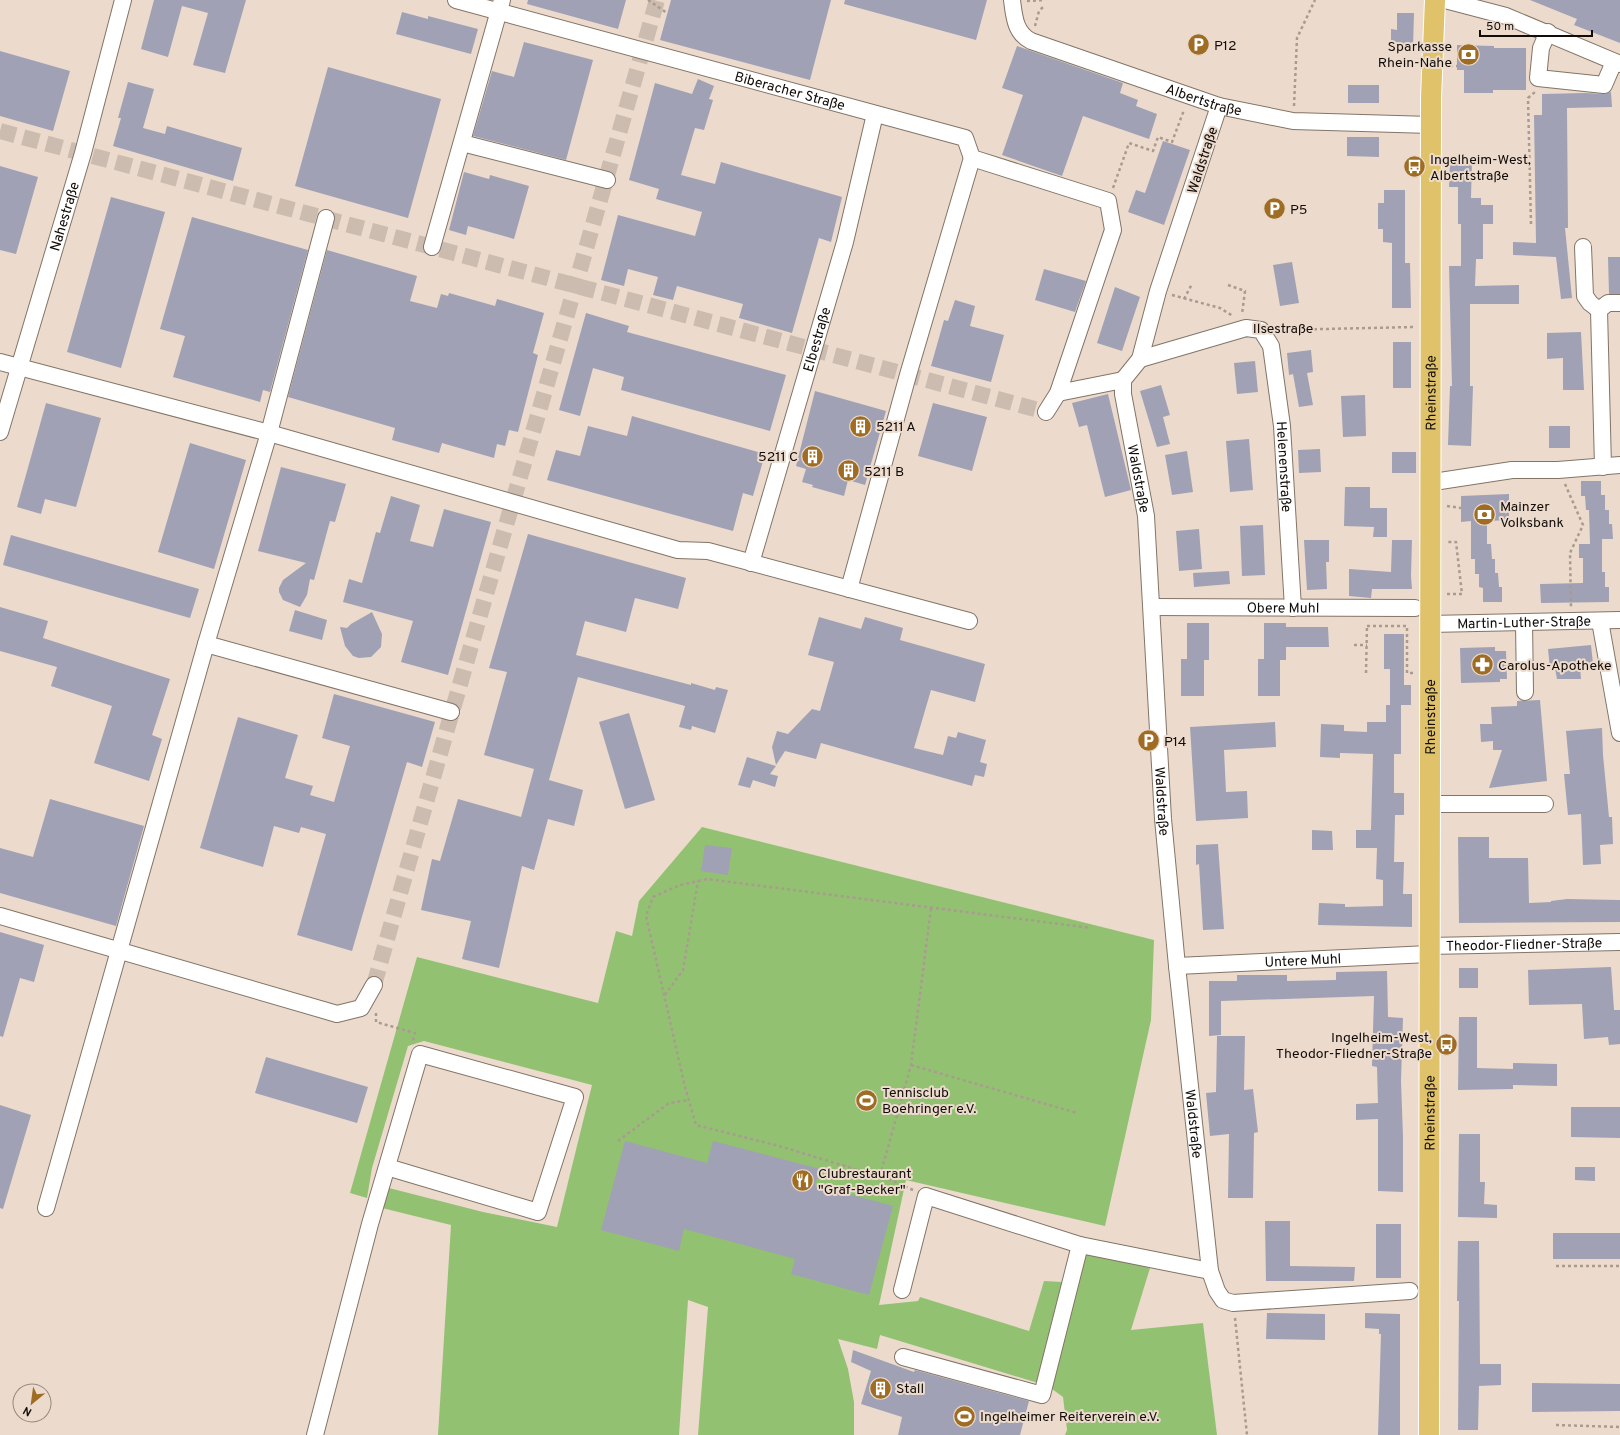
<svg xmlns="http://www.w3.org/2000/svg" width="1620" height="1435" viewBox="0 0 1620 1435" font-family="Overpass,sans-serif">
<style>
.green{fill:#93c172}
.building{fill:#a0a1b4}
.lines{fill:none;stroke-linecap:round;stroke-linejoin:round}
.minor-tunnel{stroke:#cbbcaf;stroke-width:16;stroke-dasharray:16 8;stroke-linecap:butt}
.minor-casing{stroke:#837467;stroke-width:18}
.major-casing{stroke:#fff;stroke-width:22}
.path{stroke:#a99b90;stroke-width:2.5;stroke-dasharray:3 3;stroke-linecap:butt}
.minor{stroke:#fff;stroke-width:16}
.major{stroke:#dfc26a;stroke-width:20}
.path-bridge{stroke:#a99b90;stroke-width:2.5;stroke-dasharray:3 3;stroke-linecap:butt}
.labels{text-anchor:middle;stroke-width:4;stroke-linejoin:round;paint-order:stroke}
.poi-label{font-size:14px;fill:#110c08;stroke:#ecdbcd;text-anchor:start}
.street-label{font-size:14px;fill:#110c08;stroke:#ecdbcd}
</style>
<rect width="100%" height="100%" fill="#ecdbcd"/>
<path class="green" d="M702 827 1154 940 1151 1020 1105 1226 906 1180 879 1305 918 1301 920 1297 1029 1331 1044 1281 1062 1282 1073 1249 1150 1268 1131 1330 1203 1323 1217 1435H1065L1067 1430 1063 1397 1048 1386 880 1335 877 1349 838 1339 848 1369 854 1402V1435H698L708 1307 688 1300 679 1435H438L451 1225 382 1208 389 1188 483 1212 557 1227 592 1085 424 1041 408 1046 372 1168 367 1198 350 1193 417 957 598 1003 616 931 632 936 639 901Z"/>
<path class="building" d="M154 0H246L225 73 193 65 208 13 182 6 168 57 141 49Z
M528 0H626L618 29 527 4Z
M671 0H831L810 80 660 40Z
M845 0H987L976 40 844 4Z
M1530 0H1620V43L1574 25 1577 19Z
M402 12 428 19V16L478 29 471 54 396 34Z
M1397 13H1414L1413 48H1391V29L1397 30Z
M524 42 593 60 566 160 473 136 492 71 514 77Z
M1457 45 1494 46V48H1526V90H1493V93H1464V70H1457Z
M1017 46 1123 83 1120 93 1138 100 1136 106 1157 114 1149 139 1083 116 1062 176 1002 155 1023 95 1002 88Z
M0 51 70 71 53 131 0 116Z
M328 67 441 99 408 218 295 186Z
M698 79 714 86 709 99 713 100 704 130 695 128 681 175 715 184 721 162 842 197 831 242 819 238 792 333 739 318 743 304 677 286 673 300 653 295 658 277 628 269 624 286 601 280 618 215 695 236 702 212 656 199 659 189 629 180 655 83 692 94Z
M128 82 154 89 143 128 165 134 167 126 242 148 233 181 113 146 121 118H118Z
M1348 85H1379V103H1348Z
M1611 92 1612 107 1567 108 1568 228H1565L1572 298 1561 299 1556 257 1513 255V242L1536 243 1534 115H1542V94L1586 93 1603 94Z
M1347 137H1379V157L1347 156Z
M1163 141 1190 150 1164 225 1128 212 1136 190 1145 193Z
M1450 161H1472L1471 198H1481V205H1493V224H1483V259H1476L1475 286 1519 285V304H1470V386H1473L1471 446 1448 445 1450 386H1452L1449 266H1461V224H1458V187H1449Z
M0 166 38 177 16 254 0 250Z
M464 172 489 179 490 175 529 186 514 239 468 226 466 235 449 230Z
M1384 190H1405V263H1410L1411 308H1392V243L1383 242V229H1378V203H1384Z
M111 197 165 212 121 368 67 352Z
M192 217 308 250 270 392 263 390 260 402 173 377 185 336 160 329Z
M327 250 417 276 410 301 437 308 441 294 448 296 449 293 495 306 497 299 544 313 533 353 538 355 518 432 509 430 505 446 497 444 494 458 442 443 439 453 392 440 395 428 288 397Z
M1608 257H1620V294H1609Z
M1292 262 1299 303 1280 306 1273 265Z
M1044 269 1086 281 1075 312 1035 300Z
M1115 287 1140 297 1122 351 1097 343Z
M955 300 975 306 970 326 1004 335 991 382 931 366 944 320 948 321Z
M586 313 629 326 627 332 786 375 770 431 621 390 624 377 593 368 580 416 559 410Z
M1581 332 1584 390H1563V358L1547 359V333Z
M1393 342H1411V388H1393Z
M1311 350 1313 372 1307 373 1313 405 1299 407 1293 374 1289 375 1287 353Z
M1255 361 1258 392 1237 394 1234 363Z
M1161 385 1170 415 1163 417 1170 444 1157 447 1140 391Z
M815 391 886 411 865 485 848 480 844 496 812 487 813 485 802 482 806 469 796 466Z
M1108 394 1131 490 1105 497 1087 425 1079 427 1072 403Z
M1365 395 1366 436 1343 437 1341 396Z
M46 403 101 418 76 507 45 499 41 514 17 507Z
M933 403 987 417 972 471 918 456Z
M632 416 765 454 753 496 743 493 733 531 547 480 556 450 580 456 588 426 627 436Z
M1549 426H1570V448H1549Z
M1249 439 1253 490 1230 492 1226 441Z
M190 443 246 460 214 569 158 552Z
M1320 449 1321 472 1299 473 1298 450Z
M1187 451 1193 492 1172 495 1165 455Z
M1392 452H1416V473H1392Z
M281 467 346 484 335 522 330 521 314 580 310 579 307 595 300 607 283 600 279 592V588L283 580 306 563 258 551Z
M1581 481H1601V495H1605V510H1609V524H1612L1613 539H1602V572H1605V587H1609V602L1541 603 1540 584 1583 583V558H1579V544H1590L1589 510H1586L1585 496H1581Z
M1345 487H1370V508H1387V537H1373L1374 527 1344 526Z
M1509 494V520L1487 521V544H1491L1492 559H1495V573H1498L1499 587H1502V602H1483V588L1479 587V574H1475V559H1471V521L1461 522V496Z
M391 496 420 505 410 541 433 547 444 509 491 522 448 675 401 662 413 621 343 602 349 579 362 583 376 532 380 533Z
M1263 525 1265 575 1242 576 1240 526Z
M1199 529 1202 569 1179 571 1176 531Z
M528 534 686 578 678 609 635 598 626 632 585 621 576 655 691 685V683L715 690 716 687 728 690 715 733 692 726 691 730 679 727 685 706 578 677 549 780 583 790 574 826 548 819 534 870 522 866 499 968 462 959 471 921 421 910 432 859 440 861 458 799 521 817 534 769 484 755 507 672 489 668Z
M11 535 199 589 190 618 3 565Z
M1304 540H1329V562H1326L1327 589 1307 590Z
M1392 540H1412L1411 576 1412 589H1372L1371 598 1349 596V569L1391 572Z
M1229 571 1230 584 1194 587 1193 573Z
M0 607 48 621 43 638 170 679 152 735 162 739 149 781 94 763 112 706 51 686 57 667 0 651Z
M295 610 327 620 322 640 289 631Z
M372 612 382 634 381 647 371 657 359 658 353 656 345 646 340 627 347 628 351 624Z
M819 617 861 629 865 617 903 628 900 640 985 664 975 702 931 690 914 748 943 755 948 736 956 738 958 732 986 740 980 762 987 764 984 777 975 775 972 786 821 743 816 759 785 751 776 765 772 747 777 731 788 734 812 709 820 711 834 662 808 655Z
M1187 623H1209V660H1204V696H1181V659H1187Z
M1264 623H1286V627H1328L1329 647H1286V660H1280V696H1258V659H1264Z
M1384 634H1404V685H1411V705H1401V754H1394V793H1404V815H1395L1394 862H1404L1403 894H1412V927L1318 925 1319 903 1345 904V907L1383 906V880L1376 879 1377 848H1356V830H1371L1373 754 1340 753V758L1320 757 1321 724 1344 725V731L1367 732V722H1386V705H1397H1390V669H1384Z
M1591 645 1593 664 1580 666 1581 679H1557L1555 668H1550L1548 649Z
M1495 647V651H1506L1507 679H1500V682L1461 683 1460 648Z
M334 694 435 722 422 767 407 762 352 951 297 935 326 834 301 827 299 833 274 826 263 867 200 848 238 717 298 735 285 778 313 786 310 795 334 802 350 746 322 738Z
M1540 700 1547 781 1489 788 1502 750H1493V741L1481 742 1480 724H1492L1491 707 1517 706V701Z
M629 713 655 800 625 809 599 722Z
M1275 722 1276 747 1224 750 1226 792 1247 791 1248 818 1196 821 1190 727Z
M1602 728 1603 755 1609 817H1612L1613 844 1600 845 1601 864 1583 865 1581 814 1568 815 1564 774H1570L1566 731Z
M747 757 776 766 770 774 778 776 775 787 753 780 750 788 738 785Z
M50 799 144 826 116 926 0 893V848L33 857Z
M1312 830 1332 831 1333 850H1312Z
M1458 837H1489V858H1528L1529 903 1551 902V901L1567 899 1620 900V922L1459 923Z
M1218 844 1224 929 1203 930 1199 864 1196 865V845Z
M705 845 732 848 728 875 701 871Z
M0 932 44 945 34 982 20 978 3 1037 0 1036Z
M1611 967 1614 1010H1620V1044L1609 1045 1608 1037 1584 1039 1582 1004 1529 1005 1528 970Z
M1459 968H1478V988H1459Z
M1387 971 1388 1017 1403 1018 1401 1081 1403 1137V1192L1378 1191V1119L1356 1120V1104L1378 1103 1377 1067 1372 1066 1374 996 1221 1001V1035L1209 1036V981H1237V975H1287V981L1336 980V972Z
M1459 1017H1477V1068L1513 1069V1063L1557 1064V1086L1513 1085V1089L1458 1090Z
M1217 1036H1245L1244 1090 1253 1089 1258 1132 1254 1133 1253 1198H1228L1229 1134 1210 1136 1206 1093 1216 1092Z
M266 1057 368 1087 357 1123 255 1093Z
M0 1105 31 1115 3 1209 0 1208Z
M1571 1107H1620V1138L1571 1137Z
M1459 1134H1480V1182H1485L1484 1204 1497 1205V1218L1458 1217Z
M625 1141 707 1163 713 1141 820 1169 815 1185 893 1206 869 1295 791 1274 795 1259 684 1229 679 1251 601 1230Z
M1575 1167H1595V1181L1575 1180Z
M1265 1221H1290V1266L1355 1267 1354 1281H1266Z
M1376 1224H1401V1278H1376Z
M1553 1233H1620V1259H1553Z
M1458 1241H1479L1480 1364H1501V1385L1479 1386 1478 1430H1458L1459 1301H1457Z
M1267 1313 1325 1314V1340L1266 1339Z
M1365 1313 1400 1314V1435H1378L1381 1334H1379V1329L1365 1328Z
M853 1350 914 1372 915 1370 1029 1401 1020 1435H898L902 1417 861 1404 871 1371 851 1362Z
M1532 1383 1620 1384V1411L1532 1412Z"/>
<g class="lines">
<path class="minor-tunnel" d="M0 131 1046 412
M374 985C467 656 564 329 657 0"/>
<defs>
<g id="minor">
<path id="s1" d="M456 0 965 138 972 158 1108 201 1113 230 1058 393 1046 412"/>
<path id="s2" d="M1012 0C1014 16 1015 33 1031 41L1219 106 1293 121 1431 125"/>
<path d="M1445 0 1506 16 1620 64"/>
<path d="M1548 32 1541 48 1538 78 1604 85 1614 62"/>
<path id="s3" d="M1219 106 1158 291 1140 359 1123 380V394L1146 516 1163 819 1177 966 1210 1271 1217 1291 1223 1300 1233 1303 1410 1291"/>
<path d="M462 143 607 180"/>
<path d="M432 247 502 0"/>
<path d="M1583 247 1585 296 1590 303 1599 310"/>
<path id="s4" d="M1140 359 1246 328 1261 330 1271 346 1282 426 1293 608"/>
<path d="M0 362 269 433 678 550 708 551 969 621"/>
<path d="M1058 393 1123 380"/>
<path id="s5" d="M0 432 83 153 123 0"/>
<path d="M1603 467 1599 310 1608 303H1620"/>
<path d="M1430 480 1440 481 1512 470H1558L1620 465"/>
<path id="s6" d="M751 563 845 242 875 114"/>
<path d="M849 589 908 375 972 158"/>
<path id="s7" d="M1152 607 1415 608"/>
<path d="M1600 621 1620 733"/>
<path d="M1524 622 1525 692"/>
<path id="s8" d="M1429 624 1620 620"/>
<path d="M206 644 451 712"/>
<path d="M1429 804H1545"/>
<path d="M0 916 337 1014 361 1008 374 985"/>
<path id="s9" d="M1429 946 1620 942"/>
<path id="s10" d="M1177 966 1429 954"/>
<path d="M46 1208 206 644 269 433 326 218"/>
<path d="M902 1290 926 1196 1080 1245 1210 1271"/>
<path d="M903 1357 1042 1395 1080 1245"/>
<path d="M315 1435 370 1224 420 1054 575 1097 538 1212 387 1167"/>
</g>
<g id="major">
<path id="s11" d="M1429 1435 1431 98 1435 0"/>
</g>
</defs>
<use href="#minor" class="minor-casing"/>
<use href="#major" class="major-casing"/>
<path class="path" d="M1027 1 1045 0
M1035 26 1039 11 1045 5
M1450 66H1457
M1294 106 1297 38 1315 0
M1113 188 1129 143 1153 151 1158 137 1172 142 1184 110
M1531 224 1528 98 1535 92
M1228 285 1245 291 1242 314
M1172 295 1220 308 1233 316
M1184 299 1192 284
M1278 330 1415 327
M1565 484 1583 525 1570 553 1571 607
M1447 506 1461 508
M1447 594H1462L1456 542H1448
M1367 626H1407V673H1415
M1354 645H1367
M1366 673 1367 625
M665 995 683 970 698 881
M376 1013V1022L415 1033 413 1041
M911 1065 1077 1113
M618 1141 669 1103 689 1100
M880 1176 911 1065 931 908
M913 1190 891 1180 779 1146 696 1125 685 1087 646 916 653 897 680 885 707 879 1091 928
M1556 1266H1620
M1235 1318 1247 1435
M1556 1425 1620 1427"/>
<use href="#minor" class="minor"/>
<use href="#major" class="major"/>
<path class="path-bridge" d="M648 0 667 13"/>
</g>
<defs>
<symbol id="parking-disc" viewBox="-11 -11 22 22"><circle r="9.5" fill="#9f6c23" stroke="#ecdbcd"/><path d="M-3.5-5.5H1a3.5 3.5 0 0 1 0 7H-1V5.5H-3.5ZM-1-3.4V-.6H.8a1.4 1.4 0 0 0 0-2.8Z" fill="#fff"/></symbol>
<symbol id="bank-disc" viewBox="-11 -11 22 22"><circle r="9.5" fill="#9f6c23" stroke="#ecdbcd"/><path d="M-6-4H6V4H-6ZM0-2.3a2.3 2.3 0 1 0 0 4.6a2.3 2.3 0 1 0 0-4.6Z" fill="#fff"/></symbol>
<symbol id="bus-disc" viewBox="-11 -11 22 22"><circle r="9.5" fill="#9f6c23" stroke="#ecdbcd"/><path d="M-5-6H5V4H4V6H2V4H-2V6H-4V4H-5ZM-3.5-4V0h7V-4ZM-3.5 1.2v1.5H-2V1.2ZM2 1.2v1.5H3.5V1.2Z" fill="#fff"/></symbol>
<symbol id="building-disc" viewBox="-11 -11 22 22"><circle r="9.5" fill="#9f6c23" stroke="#ecdbcd"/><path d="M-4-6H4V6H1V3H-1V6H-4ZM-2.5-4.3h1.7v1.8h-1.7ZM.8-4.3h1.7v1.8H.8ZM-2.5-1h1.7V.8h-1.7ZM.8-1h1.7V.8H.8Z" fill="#fff"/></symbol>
<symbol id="pharmacy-disc" viewBox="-11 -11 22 22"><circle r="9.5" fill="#9f6c23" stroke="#ecdbcd"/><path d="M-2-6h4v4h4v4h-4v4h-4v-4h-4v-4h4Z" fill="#fff"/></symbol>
<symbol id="stadium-disc" viewBox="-11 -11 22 22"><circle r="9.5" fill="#9f6c23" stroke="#ecdbcd"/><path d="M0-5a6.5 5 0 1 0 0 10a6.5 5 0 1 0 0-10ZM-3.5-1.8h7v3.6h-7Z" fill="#fff"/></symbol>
<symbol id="restaurant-disc" viewBox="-11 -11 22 22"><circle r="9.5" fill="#9f6c23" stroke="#ecdbcd"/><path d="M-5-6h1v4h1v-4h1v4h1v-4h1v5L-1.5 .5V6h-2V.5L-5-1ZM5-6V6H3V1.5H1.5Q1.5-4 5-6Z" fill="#fff"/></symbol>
</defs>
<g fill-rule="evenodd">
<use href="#parking-disc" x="1186" y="32" width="25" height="25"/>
<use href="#bank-disc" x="1456" y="42" width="25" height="25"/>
<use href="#bus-disc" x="1402" y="154" width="25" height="25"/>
<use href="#parking-disc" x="1262" y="196" width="25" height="25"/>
<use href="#building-disc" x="848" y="414" width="25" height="25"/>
<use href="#building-disc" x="800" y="444" width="25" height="25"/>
<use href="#building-disc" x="836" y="458" width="25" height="25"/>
<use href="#bank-disc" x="1472" y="502" width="25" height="25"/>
<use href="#pharmacy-disc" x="1470" y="652" width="25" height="25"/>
<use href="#parking-disc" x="1136" y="728" width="25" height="25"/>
<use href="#bus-disc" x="1434" y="1032" width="25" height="25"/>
<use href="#stadium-disc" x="854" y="1088" width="25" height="25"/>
<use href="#restaurant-disc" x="790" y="1168" width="25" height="25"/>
<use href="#building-disc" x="868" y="1376" width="25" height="25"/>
<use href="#stadium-disc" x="952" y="1404" width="25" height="25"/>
</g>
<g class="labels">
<g class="poi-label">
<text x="1214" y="50">P12</text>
<text x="1452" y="51" text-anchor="end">Sparkasse<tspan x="1452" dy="16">Rhein-Nahe</tspan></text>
<text x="1430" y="164">Ingelheim-West,<tspan x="1430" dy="16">Albertstraße</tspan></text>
<text x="1290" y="214">P5</text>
<text x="876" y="431">5211 A</text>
<text x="798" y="461" text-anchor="end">5211 C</text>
<text x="864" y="476">5211 B</text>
<text x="1500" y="511">Mainzer<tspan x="1500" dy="16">Volksbank</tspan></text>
<text x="1498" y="670">Carolus-Apotheke</text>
<text x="1164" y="746">P14</text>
<text x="1432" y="1042" text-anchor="end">Ingelheim-West,<tspan x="1432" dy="16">Theodor-Fliedner-Straße</tspan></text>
<text x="882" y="1097">Tennisclub<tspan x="882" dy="16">Boehringer e.V.</tspan></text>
<text x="818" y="1178">Clubrestaurant<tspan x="818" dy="16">"Graf-Becker"</tspan></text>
<text x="896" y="1393">Stall</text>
<text x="980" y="1421">Ingelheimer Reiterverein e.V.</text>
</g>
<g class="street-label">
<text dy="5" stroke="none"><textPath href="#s1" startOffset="346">Biberacher Straße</textPath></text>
<text dy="5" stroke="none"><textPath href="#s2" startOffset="230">Albertstraße</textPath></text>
<text transform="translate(1202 160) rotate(-72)" y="5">Waldstraße</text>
<text dy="5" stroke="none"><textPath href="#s5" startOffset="225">Nahestraße</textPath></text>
<text x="1283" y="333">Ilsestraße</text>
<text dy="5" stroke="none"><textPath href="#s6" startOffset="233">Elbestraße</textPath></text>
<text dy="5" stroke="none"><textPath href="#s11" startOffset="1042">Rheinstraße</textPath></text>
<text dy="5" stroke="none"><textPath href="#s4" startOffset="266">Helenenstraße</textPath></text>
<text dy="5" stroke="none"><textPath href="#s3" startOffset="392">Waldstraße</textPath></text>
<text dy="5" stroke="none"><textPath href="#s7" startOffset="131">Obere Muhl</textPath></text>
<text dy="5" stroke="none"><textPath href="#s8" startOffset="95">Martin-Luther-Straße</textPath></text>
<text dy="5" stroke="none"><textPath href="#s11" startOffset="718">Rheinstraße</textPath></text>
<text dy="5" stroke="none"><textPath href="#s3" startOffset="716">Waldstraße</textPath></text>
<text dy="5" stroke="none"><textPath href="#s9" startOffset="95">Theodor-Fliedner-Straße</textPath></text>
<text dy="5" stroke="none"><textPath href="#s10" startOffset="126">Untere Muhl</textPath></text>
<text dy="5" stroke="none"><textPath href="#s11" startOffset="322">Rheinstraße</textPath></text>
<text dy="5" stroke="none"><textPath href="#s3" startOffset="1040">Waldstraße</textPath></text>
</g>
</g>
<g transform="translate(32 1403) rotate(209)"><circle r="19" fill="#ecdbcd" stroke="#94887e"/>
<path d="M0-3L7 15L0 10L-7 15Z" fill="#9f6c23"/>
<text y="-6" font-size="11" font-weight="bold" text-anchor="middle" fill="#110c08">N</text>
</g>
<path d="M1480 30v6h112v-6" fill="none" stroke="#110c08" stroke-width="2"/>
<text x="1486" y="30" font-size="12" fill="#110c08" stroke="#ecdbcd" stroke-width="3" paint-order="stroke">50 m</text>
</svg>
